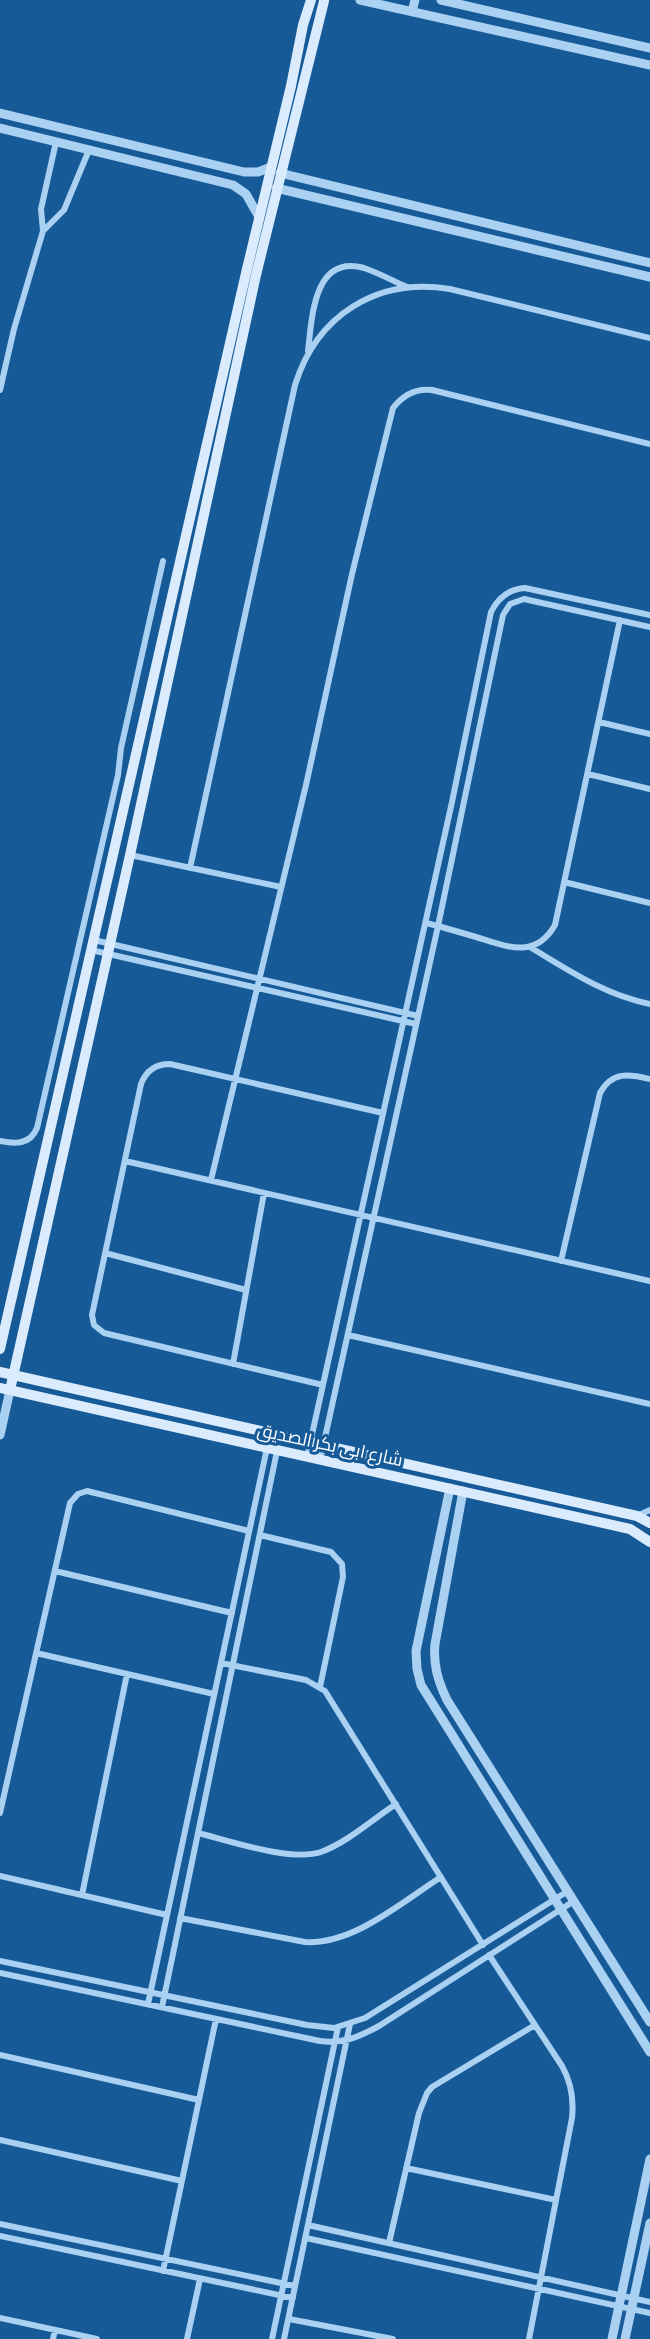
<svg xmlns="http://www.w3.org/2000/svg" width="650" height="2339" viewBox="0 0 650 2339" font-family="Commissioner,Cairo,sans-serif">
<style>
.lines{fill:none;stroke-linecap:round;stroke-linejoin:round}
.minor{stroke:#aad0f2;stroke-width:6}
.tertiary{stroke:#aad0f2;stroke-width:9}
.secondary{stroke:#d9ebfc;stroke-width:10}
.labels{text-anchor:middle;stroke-width:6;stroke-linejoin:round;paint-order:stroke}
.street-label{font-size:18px;fill:#fff;stroke:#165a98}
</style>
<rect width="100%" height="100%" fill="#165a98"/>
<g class="lines">
<path class="minor" d="M43 231 64 210 89 150
M308 351C312 319 313 254 364 268 379 273 393 281 407 287
M0 390 14 329 43 231 41 209 56 142
M599 722 650 734
M588 774 650 789
M130 855 281 887
M190 868 295 385C317 315 377 277 450 289L650 338
M564 882 650 903
M426 923C442 927 459 932 476 937 506 946 535 960 555 925L620 620
M94 940 418 1016
M530 947C568 970 605 995 650 1004
M91 950 416 1024
M0 1141C15 1144 30 1145 37 1128L118 775 121 748 163 561
M125 1161 650 1281
M211 1180 306 785 352 574 393 408C403 395 415 388 432 390L650 444
M105 1253 246 1290
M561 1261 600 1093C612 1071 629 1074 650 1079
M348 1335 650 1404
M233 1364 264 1193
M323 1385 104 1333 94 1325 92 1315 141 1084C146 1071 155 1064 170 1064L383 1113
M307 1457 452 802 491 612C498 598 509 589 525 588L650 615
M320 1460 438 926 503 615 510 604 524 599 650 627
M637 1516 650 1510
M260 1535 331 1552 342 1564 343 1577 320 1687
M55 1571 232 1613
M36 1653 214 1694
M221 1663 306 1680 325 1691 483 1945
M0 1813 70 1503 78 1494 87 1491 249 1531
M198 1833C230 1841 291 1862 321 1852 348 1842 373 1819 396 1804
M0 1876 167 1915
M82 1895 127 1674
M180 1918 305 1942C353 1945 402 1902 441 1877
M489 1955 562 2066C571 2082 574 2099 572 2118L529 2339
M0 1961 307 2025 334 2028 365 2018 568 1891
M0 1973 320 2041C343 2044 359 2037 379 2026L574 1901
M148 2004 267 1448
M162 2007 277 1451
M0 2055 199 2100
M0 2140 182 2181
M406 2168 556 2200
M0 2224 295 2286
M308 2225 650 2302
M0 2236 293 2298
M306 2238 650 2313
M389 2243 419 2113 427 2093 432 2087 535 2025
M163 2271 216 2019
M0 2318 97 2339
M289 2319 393 2339
M53 2339 55 2330
M187 2339 200 2279
M272 2339 338 2027
M284 2339 350 2024"/>
<path class="tertiary" d="M360 0 650 65
M441 0 650 48
M412 12 415 0
M0 113 244 172H258L271 167
M0 128 233 185 246 194 259 217
M280 173 650 263
M276 188 650 277
M0 1435 10 1390
M450 1488 416 1651 417 1669 421 1685 650 2052
M463 1491 435 1644C433 1665 438 1681 447 1700L650 2022
M612 2339 650 2159
M625 2339 650 2223"/>
<path class="secondary" d="M0 1349 246 273 291 86 303 25 311 0
M0 1372 637 1516 650 1523
M0 1388 630 1529 650 1542
M10 1390 130 855 256 275 324 1"/>
</g>
<g class="labels">
<g class="street-label">
<text transform="translate(330 1445) rotate(12)" y="6">شارع ابى بكر الصديق</text>
</g>
</g>
</svg>
